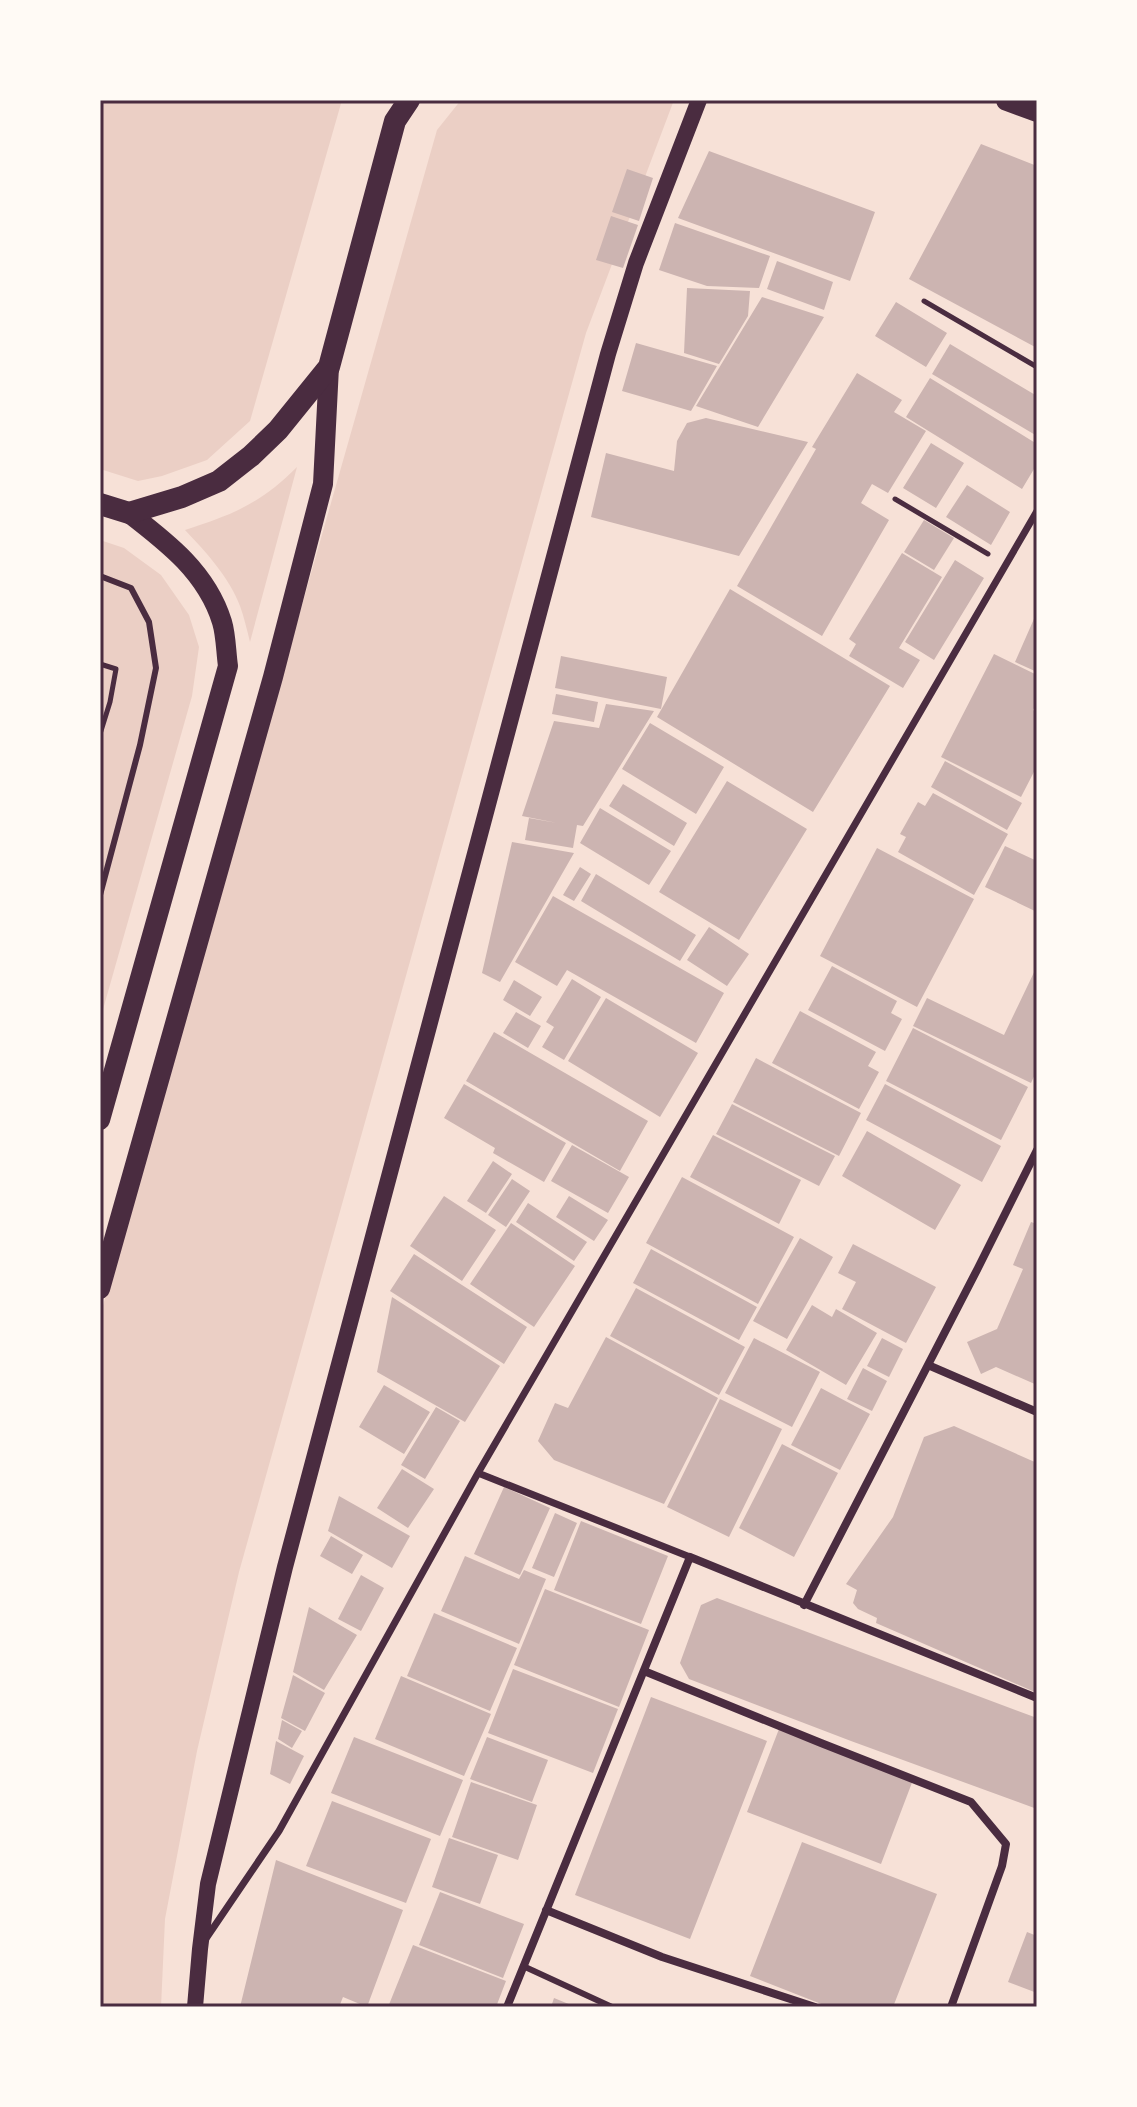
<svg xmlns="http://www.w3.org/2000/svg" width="1137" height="2107" viewBox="0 0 1137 2107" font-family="Arial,sans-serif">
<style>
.green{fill:#ebcfc5}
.building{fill:#ccb4b1}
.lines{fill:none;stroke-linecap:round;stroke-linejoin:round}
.path{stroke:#4a2c40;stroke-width:5}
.service{stroke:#4a2c40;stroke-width:6}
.pedestrian{stroke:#4a2c40;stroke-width:7}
.minor{stroke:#4a2c40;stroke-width:8}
.secondary{stroke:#4a2c40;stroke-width:16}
.primary{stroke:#4a2c40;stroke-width:20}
.trunk{stroke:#4a2c40;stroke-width:22}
.neatline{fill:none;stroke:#4a2c40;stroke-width:3}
</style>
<rect width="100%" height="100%" fill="#f7e1d7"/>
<path class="green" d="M100 100H342L250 421 207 460 162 476 138 481 100 469Z
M461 100H674L586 333 239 1572 197 1751 165 1919 161 2007H100V1316L437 130Z
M297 467 250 642C247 630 244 617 240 606 229 577 206 552 185 530 234 514 260 504 297 467Z
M100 540 124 548 161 575 189 615 199 647 192 696 100 1020Z"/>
<path class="building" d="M981 144 1037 166V348L909 279Z
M709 151 875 212 850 281 678 218Z
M627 169 653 178 639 221 612 212Z
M611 216 638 225 623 268 596 260Z
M675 223 770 256 759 288 707 286 659 270Z
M777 261 833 282 824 310 767 289Z
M687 288 750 291 748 316 719 364 684 353Z
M762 297 824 317 758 427 696 406Z
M896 302 947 333 926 367 875 336Z
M636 343 717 366 691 411 622 391Z
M950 344 1037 396V436L932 374Z
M857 373 902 400 894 412 926 431 888 493 872 484 861 503 889 520 822 636 737 586 816 449 812 447Z
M930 378 1037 444V464L1022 489 906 417Z
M706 418 808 442 739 556 591 517 606 453 674 471 677 441 687 423Z
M931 443 964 463 936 508 903 488Z
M967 485 1010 512 991 545 946 517Z
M924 520 954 538 934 570 904 552Z
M902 553 942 577 899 648 920 660 903 688 849 656 856 644 849 639Z
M955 560 984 578 934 660 905 642Z
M730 589 890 686 813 812 657 717Z
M1037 612V672L1015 662Z
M994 654 1037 675V703L1033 710 1037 712V766L1021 797 941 757Z
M561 656 667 677 661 709 555 688Z
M556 694 598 702 594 722 552 714Z
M606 704 654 711 583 826 577 825 573 848 525 840 529 818 557 823 522 816 554 721 599 728Z
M650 723 724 767 696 814 622 769Z
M945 761 1022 803 1007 830 931 787Z
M727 781 807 829 739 940 659 892Z
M623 784 687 823 674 846 609 806Z
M933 793 1008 834 974 895 898 852 906 837 900 834 918 802 925 806Z
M600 808 671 851 649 885 580 843Z
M512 842 574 853 500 982 482 973Z
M1005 846 1037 861V912L985 887Z
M877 848 974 899 917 1007 820 956Z
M580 867 591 874 574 901 563 895Z
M596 874 696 935 680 961 581 901Z
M553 896 724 993 696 1043 567 970 557 986 515 962Z
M709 927 749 954 727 986 687 960Z
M832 966 897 1001 891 1013 902 1019 885 1051 808 1010Z
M1037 966V1070L1031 1083 913 1026 927 998 1004 1035Z
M572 979 601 997 564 1060 542 1047 554 1027 546 1022Z
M514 980 542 997 530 1016 503 1000Z
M606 998 698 1053 660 1117 568 1061Z
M800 1011 876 1052 868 1066 879 1072 859 1109 772 1063Z
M516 1012 541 1026 528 1048 503 1033Z
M913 1028 1028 1087 1001 1140 886 1081Z
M494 1032 648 1121 620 1171 466 1081Z
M756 1058 861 1113 839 1156 733 1102Z
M464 1084 566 1143 544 1182 493 1153 495 1148 444 1118Z
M885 1084 1001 1146 982 1182 866 1120Z
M732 1104 835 1156 819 1186 716 1134Z
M867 1131 961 1185 935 1230 842 1176Z
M713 1135 801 1180 779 1224 690 1177Z
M572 1145 629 1177 608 1213 551 1181Z
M493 1161 512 1174 486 1213 467 1201Z
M682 1177 794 1237 758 1304 646 1243Z
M512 1179 530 1191 506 1227 488 1215Z
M444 1196 496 1230 462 1281 410 1246Z
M569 1196 608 1220 594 1241 556 1217Z
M528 1203 587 1242 574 1261 516 1222Z
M1031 1222 1037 1224V1385L996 1367 981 1374 967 1342 997 1329 1023 1269 1013 1265Z
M511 1223 575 1266 534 1327 470 1284Z
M800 1238 833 1257 787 1339 753 1321Z
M853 1244 936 1287 906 1343 842 1309 856 1282 838 1273Z
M651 1249 757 1307 739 1340 633 1283Z
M414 1254 527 1327 504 1364 390 1291Z
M636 1288 745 1347 719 1395 610 1336Z
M392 1297 500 1366 465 1422 377 1372Z
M812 1305 832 1317 836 1309 877 1333 846 1385 786 1350Z
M606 1337 718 1398 664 1504 554 1460 538 1441 555 1403 568 1408Z
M754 1338 820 1372 792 1427 725 1393Z
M882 1338 903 1349 889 1377 867 1366Z
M863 1368 887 1381 872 1411 847 1399Z
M384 1385 430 1412 404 1454 359 1427Z
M821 1388 870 1414 840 1470 791 1445Z
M720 1399 782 1429 729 1537 667 1507Z
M436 1407 460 1421 425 1479 401 1465Z
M954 1426 1037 1463V1693L876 1623 877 1618 858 1609 853 1603 857 1590 846 1584 893 1517 924 1437Z
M782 1444 838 1473 794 1557 739 1528Z
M402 1469 434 1489 408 1528 377 1508Z
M504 1487 550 1508 520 1575 474 1554Z
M339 1496 410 1536 392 1568 328 1531Z
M555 1513 577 1523 554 1577 532 1568Z
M581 1521 668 1556 641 1624 554 1590Z
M331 1536 363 1555 352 1574 320 1556Z
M465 1556 519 1579 524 1570 546 1579 519 1644 441 1611Z
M361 1575 384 1588 361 1631 338 1619Z
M545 1589 649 1630 619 1707 514 1665Z
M717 1598 1037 1718V1809L851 1741 689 1679 680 1663 701 1605Z
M309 1607 357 1635 324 1690 293 1672Z
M434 1613 517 1648 490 1711 407 1676Z
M513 1669 618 1709 593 1773 488 1733Z
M293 1675 325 1693 305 1731 281 1718Z
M401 1676 491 1714 464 1776 375 1739Z
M651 1697 767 1741 690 1939 575 1895Z
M282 1720 302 1731 292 1748 278 1739Z
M779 1729 913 1780 881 1864 747 1812Z
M354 1737 463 1780 440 1836 331 1793Z
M487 1737 548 1760 532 1802 470 1779Z
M276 1741 304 1756 290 1784 270 1774Z
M471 1782 537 1805 518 1860 452 1837Z
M332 1801 431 1839 406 1903 306 1866Z
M449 1838 498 1855 480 1904 432 1887Z
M802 1842 937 1894 893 2007H829L750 1976Z
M276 1860 403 1910 367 2007 343 1997 339 2007H240Z
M440 1892 524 1924 503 1978 419 1945Z
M1027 1932 1037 1936V1993L1008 1982Z
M413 1945 506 1981 496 2007H388Z
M554 1998 576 2007H551Z"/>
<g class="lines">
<path class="path" d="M924 301 1037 367
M895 499 988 554
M100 664 116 669 110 702 100 734"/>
<path class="service" d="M100 576 131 588 149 622 156 668 140 745 100 895
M523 1966 612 2007"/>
<path class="pedestrian" d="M478 1473 690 1557
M205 1940 279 1831 478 1473 1037 511"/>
<path class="minor" d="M928 1365 1037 1412
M804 1605 978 1268 1037 1150
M644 1671 821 1743 971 1802 1006 1844 1002 1866 951 2007
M546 1910 662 1957 815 2007
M507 2007 690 1557 1037 1698"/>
<path class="secondary" d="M195 2007 200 1949 208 1884 285 1567 608 354 636 263 699 100"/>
<path class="primary" d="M100 1120 228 666C226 652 226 635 222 622 207 573 168 543 129 513
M100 1289 273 677 323 484 329 367"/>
<path class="trunk" d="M1007 100 1037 111
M100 504 129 513 182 497 219 481 251 456 278 430 329 367 395 121 409 100"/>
</g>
<rect width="1137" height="2107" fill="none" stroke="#fffaf5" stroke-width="204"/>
<rect x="102" y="102" width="933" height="1903" class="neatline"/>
</svg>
